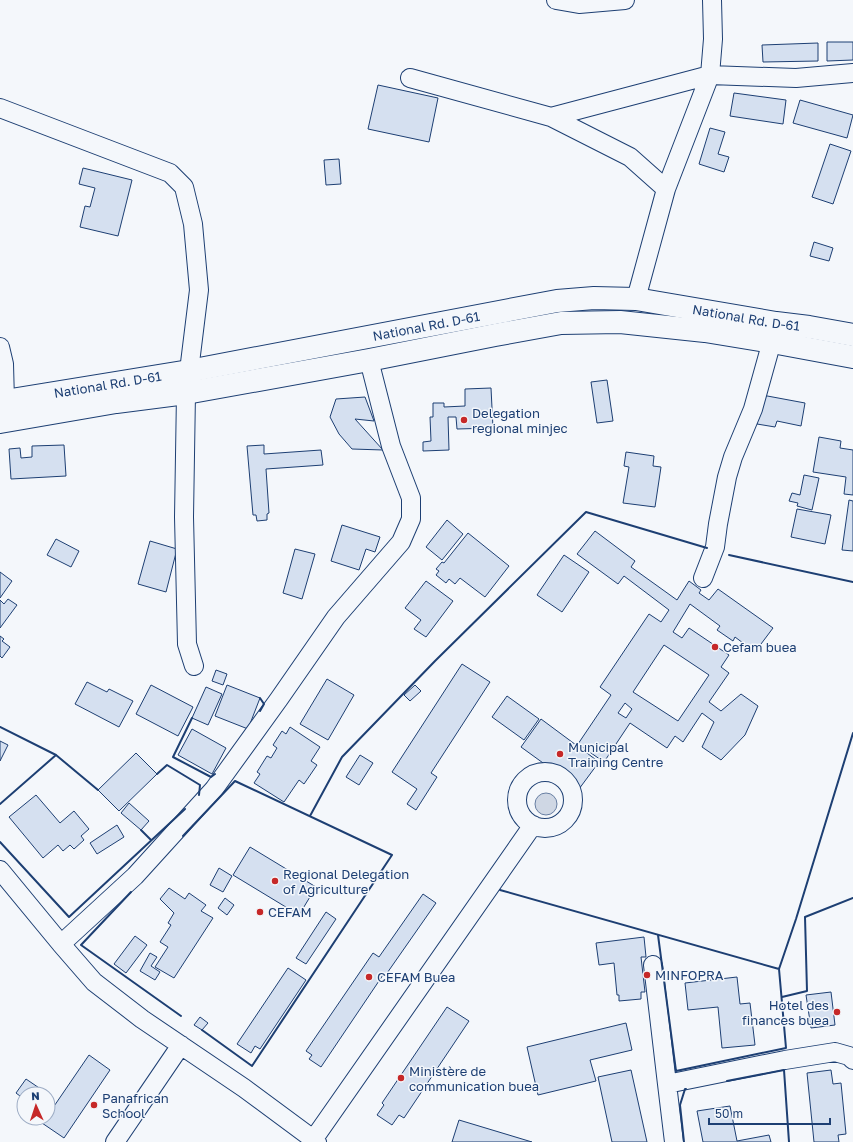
<svg xmlns="http://www.w3.org/2000/svg" width="853" height="1142" viewBox="0 0 853 1142" font-family="'Golos Text',sans-serif">
<style>
.water{fill:#cfd7e4;stroke:#687fa3}
.building{fill:#d5e0f0;stroke:#1d3f73;fill-rule:evenodd}
.lines{fill:none;stroke-linecap:round;stroke-linejoin:round}
.minor-casing{stroke:#1d3f73;stroke-width:20}
.highway-casing{stroke:#1d3f73;stroke-width:24}
.minor{stroke:#f4f7fb;stroke-width:18}
.highway{stroke:#f4f7fb;stroke-width:22}
.wall{stroke:#1d3f73;stroke-width:2}
.poi-dot{fill:#c62828;stroke:#f4f7fb;stroke-width:1.5}
.labels{text-anchor:middle;stroke-width:3;stroke-linejoin:round;paint-order:stroke}
.street-label{font-size:13px;fill:#1d3f73;stroke:#f4f7fb}
.poi-label{font-size:13px;fill:#1d3f73;stroke:#f4f7fb;text-anchor:start}
</style>
<rect width="100%" height="100%" fill="#f4f7fb"/>
<path class="water" d="M535 804a11 11 0 1 1 22 0a11 11 0 1 1-22 0Z"/>
<path class="building" d="M827 42H853V60L827 61Z
M818 43V61L763 62 762 45Z
M378 85 438 98 429 142 368 129Z
M734 93 786 100 783 124 730 116Z
M800 100 853 115 847 138 793 123Z
M710 128 725 132 718 154 729 157 724 172 699 164Z
M830 144 851 151 833 204 812 197Z
M339 159 341 184 326 185 324 160Z
M83 168 132 180 118 236 80 227 85 206 90 207 95 188 79 184Z
M814 242 833 248 829 261 810 256Z
M607 380 613 421 597 423 591 382Z
M491 388 493 428 457 429 456 417H448L449 450 423 451V442L431 441 430 417H433V403H444V407L465 406V389Z
M762 395 805 403 801 426 777 421 775 427 757 424Z
M365 397 374 421 355 419 383 450 352 449 339 434 330 417 336 399Z
M819 437 841 441 840 448 853 450V495L844 494 846 477 813 472Z
M64 445 66 476 11 479 9 449 20 448 21 458 32 457V446Z
M264 445V454L321 450 323 465 266 469 269 513 267 514V520L257 521 256 515H253L247 446Z
M626 452 654 456 653 466 661 467 655 507 623 503 629 467 624 466Z
M804 475 819 478 812 510 797 506 798 503 789 501 792 493 800 495Z
M849 500 853 501V551L842 550Z
M797 509 831 515 825 544 791 537Z
M447 520 463 534 442 560 426 547Z
M342 525 380 537 375 552 366 549 359 570 331 561Z
M595 531 635 561 631 567 677 600 689 581 701 590 699 593 709 600 718 589 773 628 755 652 735 637 733 641 717 630 720 626 690 604 673 632 682 638 689 628 729 655 721 667 729 673 709 702 721 711 741 694 758 706 745 735 721 760 702 747 714 722 702 713 683 742 675 736 667 748 630 723 604 762 578 744 611 695 600 687 649 614 661 622 669 610 624 576 618 584 577 554ZM664 645 709 675 678 721 633 692ZM625 703 632 709 626 718 618 713Z
M468 533 509 566 485 597 460 578 455 584 449 579 446 583 436 575 439 571 436 569 442 562 444 563Z
M56 539 79 551 71 567 47 555Z
M150 541 177 549 166 592 138 584Z
M295 549 315 554 302 599 283 593Z
M564 555 589 572 562 612 537 595Z
M0 572 12 581 0 598Z
M426 581 453 601 426 637 414 629 421 620 405 608Z
M8 599 17 605 0 628V600L4 604Z
M0 636 4 639 2 641 10 647 2 658 0 656Z
M462 664 490 682 431 773 437 777 416 810 407 804 417 789 392 772Z
M216 670 227 674 223 685 212 681Z
M327 679 354 695 328 740 300 724Z
M87 682 107 692 109 689 133 701 119 727 75 704Z
M151 685 193 707 178 736 136 714Z
M227 685 260 698 248 729 215 716Z
M415 685 421 691 410 701 404 695Z
M206 687 222 694 208 725 192 718Z
M507 696 539 719 524 740 492 717Z
M541 719 599 762 579 789 521 747Z
M290 727 320 747 311 761 317 765 304 784 299 780 284 802 254 783 260 774 257 772 267 756 271 758 277 748 273 745 282 731 286 734Z
M192 729 226 748 212 774 178 755Z
M0 741 8 745 0 761Z
M136 753 157 774 119 811 98 790Z
M360 755 373 763 359 785 346 777Z
M36 795 60 823 74 811 89 829 81 836 84 840 74 849 70 845 63 851 58 845 43 858 9 817Z
M129 803 149 821 141 830 121 813Z
M117 825 124 837 97 854 90 843Z
M250 847 316 887 299 915 233 875Z
M219 868 232 876 223 892 210 885Z
M169 888 185 899 189 893 206 905 201 911 213 918 174 978 155 967 168 947 160 942 171 925 168 923 174 913 160 899Z
M423 894 436 903 385 976 383 975 321 1067 309 1059 312 1055 306 1051 373 953 379 957Z
M225 898 234 905 227 915 218 908Z
M326 912 336 919 306 964 296 958Z
M135 936 147 945 126 973 114 964Z
M644 937 646 957H641L645 992H641V999L619 1001V995H617L614 963 599 965 596 943Z
M150 953 157 957 151 966 160 972 155 980 140 971Z
M288 968 306 980 260 1049 255 1046 251 1053 237 1044Z
M737 977 740 1004 750 1003 755 1045 722 1048 718 1007 688 1010 685 983Z
M831 992 835 1025 811 1028 806 995Z
M447 1007 469 1021 404 1118 399 1115 392 1125 377 1115 384 1105 382 1103Z
M200 1017 208 1023 202 1030 194 1025Z
M626 1023 632 1050 590 1060 596 1081 538 1095 527 1047Z
M89 1055 110 1070 64 1138 42 1123 46 1118H48V1115Z
M631 1070 647 1142H612L598 1077Z
M831 1070 833 1084 841 1083 846 1134 838 1135 839 1142H814L807 1073Z
M26 1079 48 1094H24V1099L16 1093Z
M730 1106 737 1141 769 1135 771 1142H703L697 1111Z
M459 1120 532 1142H452Z"/>
<g class="lines">
<defs>
<path id="minor" d="M556 0 579 4 625 0
M410 78 551 117 630 157 666 189
M0 108 170 173 184 187 193 224 199 290 189 371 186 393 184 517 187 644 194 666
M551 117 710 75 796 78 853 73
M636 299 666 189 710 75 713 39 712 0
M0 347 4 364 5 401
M703 578 715 547 718 524 727 477 733 457 753 409 775 330
M517 800a28 28 0 1 1 56 0a28 28 0 1 1-56 0Z
M0 870 61 944 94 982 142 1019 244 1088 317 1142
M61 944 135 876 214 789 279 699 336 617 401 542 411 519V498L391 446 369 360
M653 965 667 1084 674 1142
M667 1084 785 1060 835 1052 849 1056 853 1060
M313 1140 533 825
M115 1142 181 1045"/>
<g id="highway">
<path id="s1" d="M0 402 189 371 557 301 594 298 636 299 776 323 809 327 853 335"/>
<path d="M0 422 116 402 186 393 369 360 495 335 561 323 620 322 705 331 772 342 853 357"/>
</g>
</defs>
<use href="#minor" class="minor-casing"/>
<use href="#highway" class="highway-casing"/>
<use href="#minor" class="minor"/>
<use href="#highway" class="highway"/>
<path class="wall" d="M729 555 853 582
M260 711 264 704 260 698
M192 718 173 757 211 777 215 774
M0 727 56 755 0 804
M56 755 98 790
M157 774 167 765 200 785 199 795
M310 816 342 757 435 661 586 512 707 548
M141 830 151 840
M183 836 235 781 392 855 252 1066 202 1030
M0 842 69 917 185 809
M500 890 779 969 796 919 853 733
M131 892 81 945 181 1016
M658 935 676 1071 786 1048 779 969
M782 997 807 991 805 917 853 898
M784 1070 789 1142
M727 1081 784 1070
M684 1142 680 1105 685 1089H686"/>
</g>
<g class="poi-dot">
<circle cx="464" cy="420" r="4"/>
<circle cx="715" cy="647" r="4"/>
<circle cx="560" cy="754" r="4"/>
<circle cx="275" cy="881" r="4"/>
<circle cx="260" cy="912" r="4"/>
<circle cx="647" cy="975" r="4"/>
<circle cx="369" cy="977" r="4"/>
<circle cx="837" cy="1012" r="4"/>
<circle cx="401" cy="1078" r="4"/>
<circle cx="94" cy="1105" r="4"/>
</g>
<g class="labels">
<g class="street-label">
<text dy="5" stroke="none"><textPath href="#s1" startOffset="757">National Rd. D-61</textPath></text>
<text dy="5" stroke="none"><textPath href="#s1" startOffset="433">National Rd. D-61</textPath></text>
<text dy="5" stroke="none"><textPath href="#s1" startOffset="109">National Rd. D-61</textPath></text>
</g>
<g class="poi-label">
<text x="472" y="418">Delegation<tspan x="472" dy="15">regional minjec</tspan></text>
<text x="723" y="652">Cefam buea</text>
<text x="568" y="752">Municipal<tspan x="568" dy="15">Training Centre</tspan></text>
<text x="283" y="879">Regional Delegation<tspan x="283" dy="15">of Agriculture</tspan></text>
<text x="268" y="917">CEFAM</text>
<text x="655" y="980">MINFOPRA</text>
<text x="377" y="982">CEFAM Buea</text>
<text x="829" y="1010" text-anchor="end">Hotel des<tspan x="829" dy="15">finances buea</tspan></text>
<text x="409" y="1076">Ministère de<tspan x="409" dy="15">communication buea</tspan></text>
<text x="102" y="1103">Panafrican<tspan x="102" dy="15">School</tspan></text>
</g>
</g>
<g transform="translate(36 1106) rotate(357)"><circle r="19" fill="#f4f7fb" stroke="#9eadc5"/>
<path d="M0-3L7 15L0 10L-7 15Z" fill="#c62828"/>
<text y="-6" font-size="11" font-weight="bold" text-anchor="middle" fill="#1d3f73">N</text>
</g>
<path d="M709 1118v6h121v-6" fill="none" stroke="#1d3f73" stroke-width="2"/>
<text x="715" y="1118" font-size="12" fill="#1d3f73" stroke="#f4f7fb" stroke-width="3" paint-order="stroke">50 m</text>
</svg>
